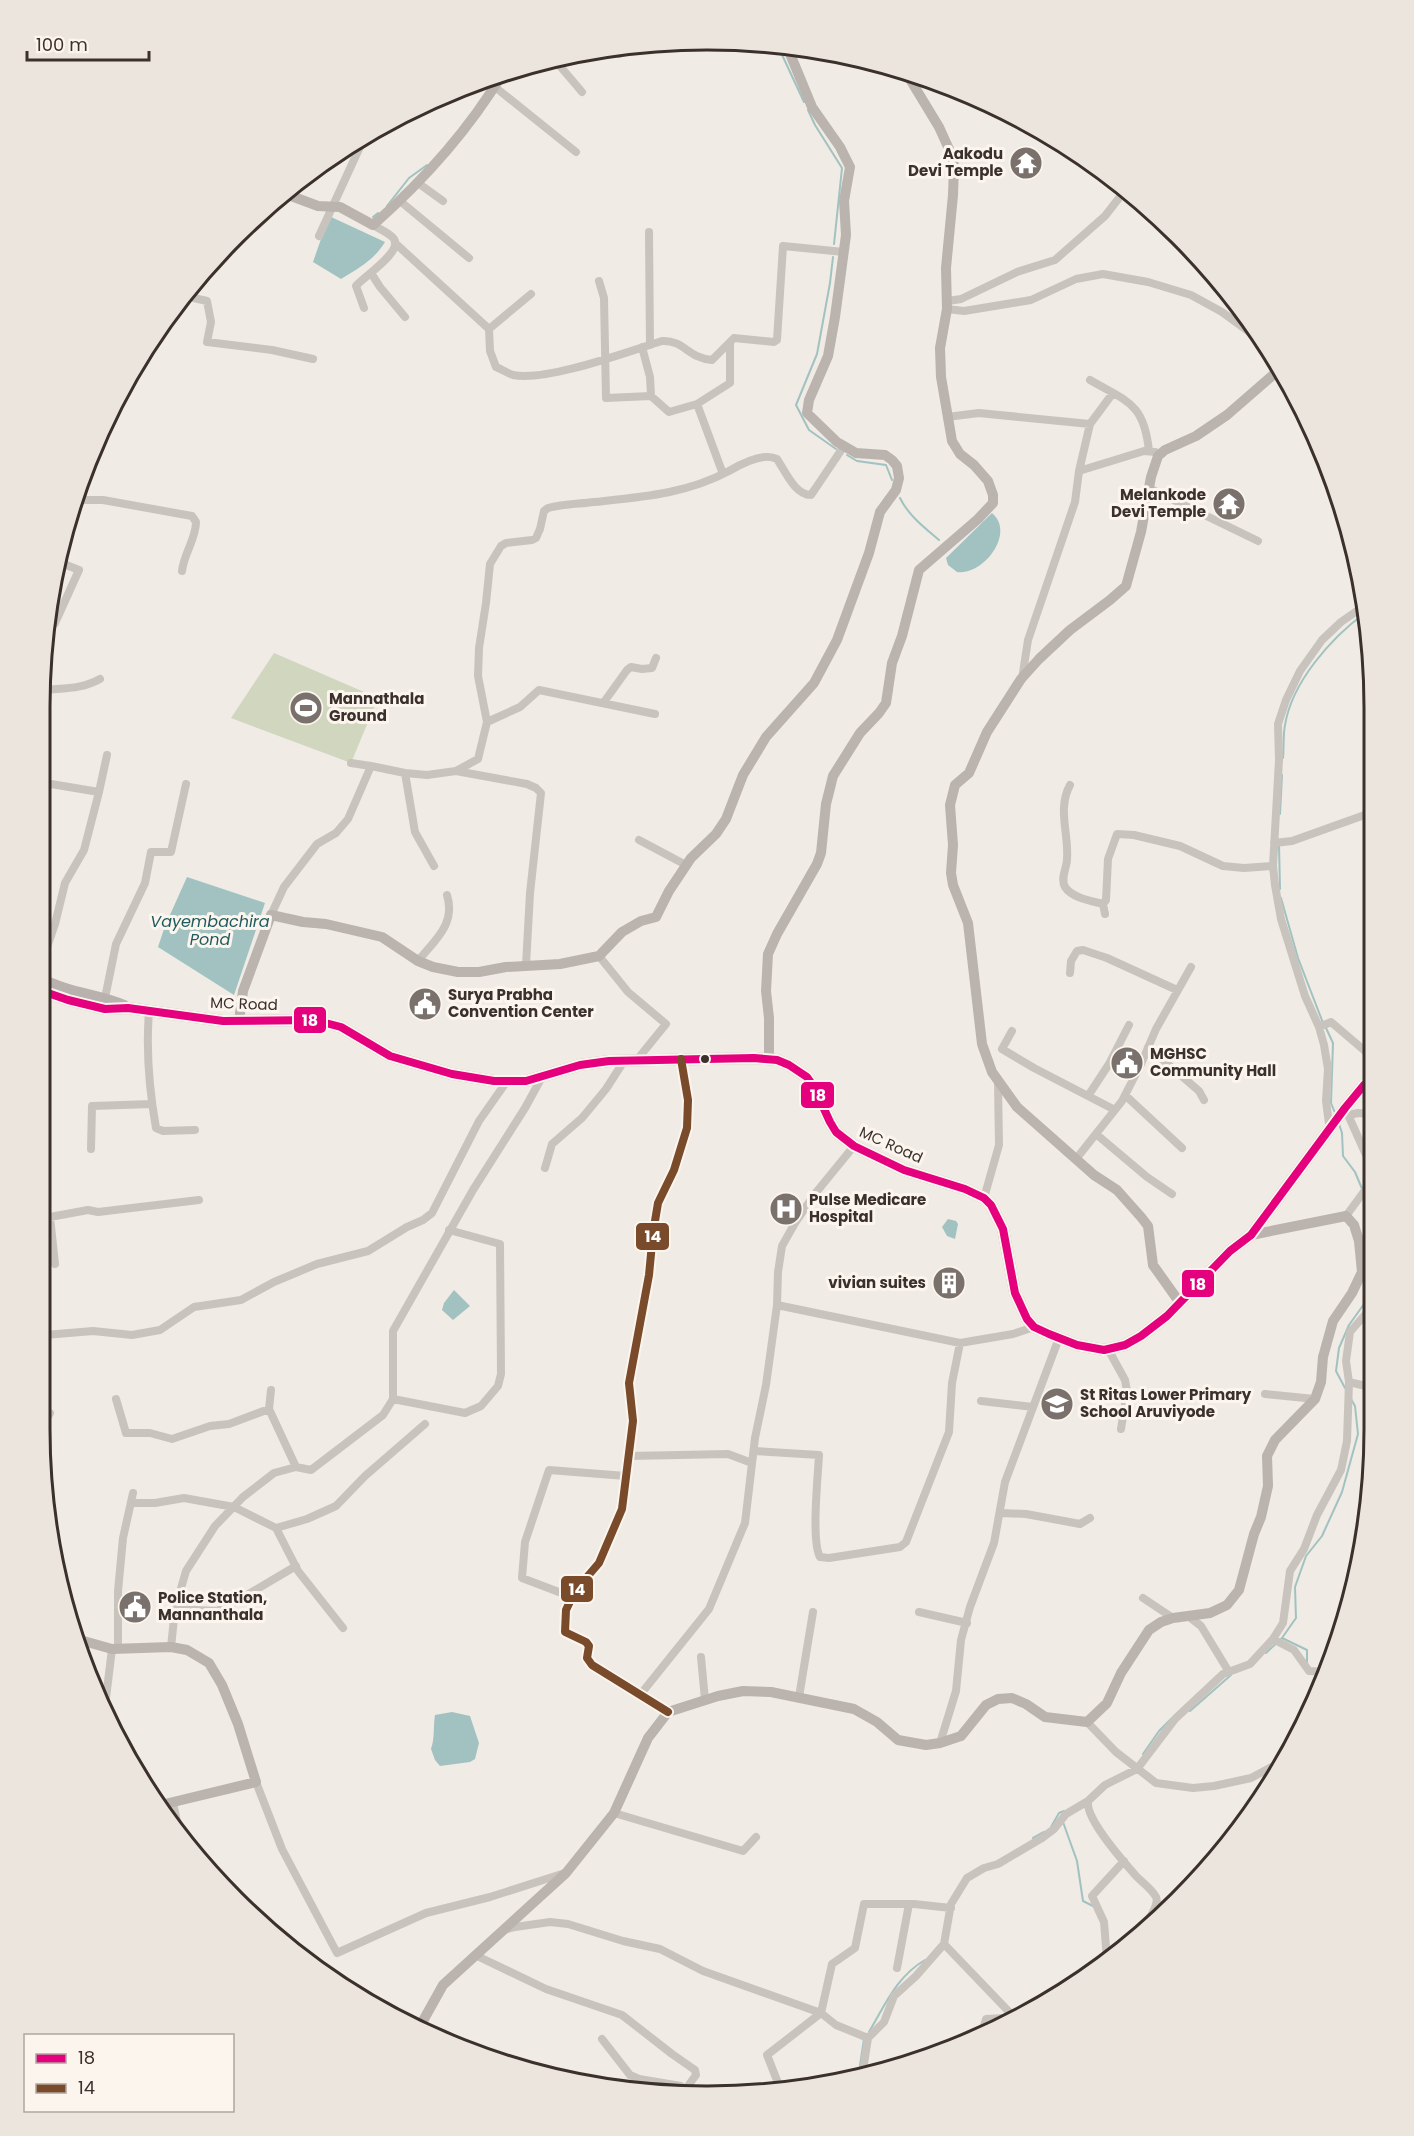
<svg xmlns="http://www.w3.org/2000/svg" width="1414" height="2136" viewBox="0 0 1414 2136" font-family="Poppins,sans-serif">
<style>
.green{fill:#d1d6bf}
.water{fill:#a1c2c1}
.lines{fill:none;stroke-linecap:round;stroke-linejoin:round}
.stream{stroke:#a1c2c1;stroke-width:2}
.street{stroke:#c9c3be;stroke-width:8}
.secondary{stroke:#bab3ae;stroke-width:10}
.primary{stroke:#b8b1ad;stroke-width:12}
.bus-1-casing{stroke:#fbf5ee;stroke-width:12}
.bus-2-casing{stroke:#fbf5ee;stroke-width:12}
.bus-1{stroke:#e5007d;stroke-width:8}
.bus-2{stroke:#7a4b2a;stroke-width:8}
.bus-dot{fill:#3b302b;stroke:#fbf5ee;stroke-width:2}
.labels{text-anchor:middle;stroke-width:6;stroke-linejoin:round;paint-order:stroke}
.poi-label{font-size:15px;font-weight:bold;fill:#3b302b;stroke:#fbf5ee;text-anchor:start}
.street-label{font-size:15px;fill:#3b302b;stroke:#fbf5ee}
.water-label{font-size:16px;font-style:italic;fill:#1f5a5e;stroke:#fbf5ee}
.rim{fill:none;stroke:#3b302b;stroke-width:3}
.line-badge{stroke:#fbf5ee;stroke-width:2}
.badge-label{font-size:16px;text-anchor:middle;font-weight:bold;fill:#fff}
</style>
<rect width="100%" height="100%" fill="#f0ebe5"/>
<path class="green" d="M274 653 378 698 351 763 231 718Z"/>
<path class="water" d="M329 216 385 242C374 260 359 268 341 279L313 262Z
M992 513C1016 533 983 576 957 572L948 565 946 558Z
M187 877 265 903 234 995 158 947 165 926Z
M948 1219 956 1221 958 1224 955 1239 947 1236 942 1227Z
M454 1290 470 1306 453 1320 442 1310 444 1303Z
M452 1712 470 1716 479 1743 475 1759 470 1762 440 1766 435 1760 431 1749C435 1738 433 1727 435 1715Z"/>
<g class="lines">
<path class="stream" d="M777 44 804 102
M808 110 815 125 842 168 834 244
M387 206 409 178 427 165
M373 217 378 213
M833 257 830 283 817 354 796 405 809 430 836 449
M847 455 857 461 886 465 892 480
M900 498C908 515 925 528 939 540
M1283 758C1284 747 1283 735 1285 725 1292 682 1331 638 1365 613
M1280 814 1282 775
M1279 844 1280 889
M1281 898 1298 958 1323 1023
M1326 1028 1333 1043 1331 1103 1335 1113
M1339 1124 1342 1133 1343 1156 1355 1172 1363 1191
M1365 1196 1371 1219
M1345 1388 1336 1371 1339 1348 1349 1325 1369 1297 1370 1291
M1266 1653 1282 1638
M1307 1664V1650L1282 1638 1296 1618 1295 1587 1306 1556 1322 1536 1342 1492 1358 1434 1355 1406 1351 1399
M1190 1711 1231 1675
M1143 1754 1159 1731 1171 1719
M1063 1822 1077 1861 1083 1901 1093 1906
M1051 1827 1059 1813 1064 1811
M1033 1838 1044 1832
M869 2032C885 2005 897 1976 925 1960
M859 2072 864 2039"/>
<path class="street" d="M687 44 688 41
M619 48V54
M554 59 582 92
M495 87 576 152
M418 183 443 201
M400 201 469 258
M649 232 650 345
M319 236 364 138
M395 243 489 329 490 351 496 367C501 369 507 373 513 375 546 382 627 352 662 341 685 340 687 358 712 360L734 338 774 342 777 340 783 246 844 252
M371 273 380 287 405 317
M599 281 604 298 606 398 651 396 669 412 697 404 730 383V343
M185 296 207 301 211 322 207 342 272 350 313 359
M948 301 961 299 1017 272 1055 260 1105 216 1126 189
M364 308 356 286C363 277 403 252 394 239 390 233 379 229 373 225
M947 309 964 311 1031 300 1076 279 1103 274 1148 282 1191 295 1222 312 1263 342
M489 329 531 294
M642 347 650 377 651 396
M1090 380C1128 402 1144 403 1149 451
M697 404 723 474
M947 417 979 413 1090 424
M1079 471 1144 451 1155 452
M1149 488 1258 541
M75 500H103L192 516 196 522C196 539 184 553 182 571
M55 623 79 570 56 561
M1022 679 1028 640 1075 502 1079 471 1090 424 1113 393
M45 690C65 688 82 689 100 679
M604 702 627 670 631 667 642 669 652 668 656 658
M487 722 478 676 479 648 486 603 490 564 501 546 506 543 532 540 536 538 540 529 544 511 548 508C563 504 579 504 594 502 642 497 686 494 729 471 741 464 764 452 777 459 785 471 795 495 811 495L844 446
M371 766 405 773 427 775 456 771 527 784 536 788 541 793 530 893 526 965
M456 771 478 759 487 722 520 707 539 690 655 714
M405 773 415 832 434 866
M45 783 99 792 84 850 65 883 55 924 45 953
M1070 785C1057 809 1069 833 1067 859 1067 868 1060 878 1065 887 1072 898 1092 901 1103 904L1106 900 1108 859 1117 834 1134 835 1180 846 1223 866 1244 868 1273 866
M99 792 107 755
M639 840 686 865
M1274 843 1292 841 1373 812
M1103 904 1105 914
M271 915 284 887 317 844 336 833 348 819 371 766 351 763
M599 956 628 992 666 1024 636 1061
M418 961C435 940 456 924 447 895
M1070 973 1071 961 1077 951 1083 950 1107 958 1177 990
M105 998 116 944 145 883 151 852H171L186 784
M149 1011C146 1050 149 1089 156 1128L163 1131 195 1130
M1319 1027 1331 1022 1365 1051 1372 1062
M1012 1031 1002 1049 1034 1068 1115 1110
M1148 1047 1199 1091 1204 1100
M1125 1095 1182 1148
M1088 1096 1109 1064 1129 1025
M1345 1108 1371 1166
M1349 1115 1358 1113 1371 1114
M1329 1124 1326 1101 1328 1069 1324 1045 1319 1027 1305 996 1281 919 1275 885 1273 866 1279 760 1278 724 1286 700 1300 671 1322 640 1341 622 1364 606
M1096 1134 1147 1177 1172 1194
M91 1149 92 1106 152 1104
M1076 1159 1122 1101 1141 1064 1156 1029 1191 967
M545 1168 552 1144 582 1118 606 1089 624 1061
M984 1198 999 1145 998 1083
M1346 1216 1371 1182
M55 1264 50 1217 88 1210 98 1212 199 1200
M777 1305 960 1343 1013 1334 1034 1327
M45 1335 93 1331 132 1335 160 1330 194 1307 241 1300 274 1282 317 1264 368 1251 407 1227 423 1220 432 1213 479 1121 507 1081
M1108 1349 1125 1380 1127 1391 1121 1429
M1370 1387 1349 1382 1346 1361 1350 1332 1370 1309
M271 1390 269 1409 296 1467 311 1470 383 1415 393 1399V1331L473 1190 525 1108 542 1077
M1265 1394 1315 1399
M116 1399 126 1433H150L172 1439 210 1426 229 1424 269 1409
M393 1399 465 1413 481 1406 498 1386 501 1374 500 1244 449 1230
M981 1401 1033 1407
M45 1422 50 1413
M754 1451 819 1455C818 1476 811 1541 820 1557L829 1558 900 1547 906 1542 949 1432 952 1383 960 1343
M629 1456 728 1454 752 1463
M131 1503H155L184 1498 234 1507 276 1528 298 1571 343 1628
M1001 1513 1026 1514 1080 1524 1090 1518
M276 1528 307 1519 336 1506 365 1476 425 1424
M1358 1565 1353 1564 1370 1459
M572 1597 522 1578 525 1542 549 1470 626 1476
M1143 1598 1173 1618
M175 1609 217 1611 235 1602 296 1566
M919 1612 967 1623
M1188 1616 1201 1626 1229 1672
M1273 1639 1294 1650 1309 1671 1328 1672
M171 1647 175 1609 186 1571 215 1526 243 1497 274 1473 296 1467
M118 1649V1591L123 1538 133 1493
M701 1657 705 1700
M640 1695 709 1609 745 1523 755 1438 766 1385 777 1305 778 1272 782 1246 795 1223 814 1195 854 1146
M799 1697 813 1612
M105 1706 112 1649
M668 1712 592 1665 587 1658 589 1646 586 1642 565 1632 566 1610 575 1591 599 1563 622 1509 633 1421 629 1383 649 1275 653 1233 658 1203 674 1170 687 1128 688 1100 681 1059
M1087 1722 1116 1752 1156 1783 1193 1788 1214 1786 1251 1778 1281 1762
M940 1743 956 1691 961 1640 970 1607 994 1543 1005 1482 1059 1338
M256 1782 282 1849 337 1953 426 1913 490 1897 565 1873
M173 1803 180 1835
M614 1813 743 1851 756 1837
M1153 1926 1149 1919C1152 1913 1159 1904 1156 1897 1152 1889 1142 1882 1136 1876 1124 1862 1085 1819 1088 1801L1105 1785 1137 1769 1175 1719 1223 1674 1250 1664 1273 1639 1283 1623 1290 1571 1304 1549 1317 1515 1341 1470 1347 1441 1349 1382
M504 1930 515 1927 550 1922 568 1924 623 1941 660 1949 703 1971 821 2013 836 2025 868 2038
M944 1944 1014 2017
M475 1955 546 1989 622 2015 672 2054 695 2070 696 2075 685 2090 689 2094
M1107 1960 1104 1922 1092 1896 1124 1861
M897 1968 909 1904
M981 2037 986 2019 1023 2017
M602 2039 630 2075 639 2079 681 2086 685 2090
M862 2077 868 2038 884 2022 894 1996 916 1976 944 1944 951 1904 967 1878 984 1868 998 1864 1042 1838 1054 1829 1066 1814 1088 1801
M780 2088 767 2055 821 2013 832 1964 855 1948 864 1904H914L951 1908"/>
<path class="secondary" d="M283 193 318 206 340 207 373 225C423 181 468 131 503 73
M239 1021 243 991 271 915 303 922 326 924 382 937 418 961 433 967 458 972H479L506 967 560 964 599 956 622 932 641 921 656 917 669 891 691 858 716 834 726 819 743 775 766 737 814 683 837 640 869 553 880 512 896 490 899 478 897 466 892 460 885 455 856 453 837 442 807 413 809 400 828 356 835 317 846 235 844 201 850 167 840 147 812 107 786 44
M769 1059V1018L766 991 768 954 777 934 817 864 821 853 826 804 833 776 860 733 879 713 886 703 892 663 902 636 919 570 978 519 993 503V495L988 481 974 465 960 454 952 441 941 377 940 348 947 309 946 268 953 195 954 167 953 158 939 127 905 71
M1180 1303 1153 1265 1148 1226 1141 1217 1117 1190 1094 1175 1017 1107 992 1072 982 1044 968 923 953 885 951 873 953 845 950 805 955 785 969 773 987 732 1021 679 1039 659 1070 630 1110 600 1126 586 1141 532 1151 477 1158 456 1165 450 1196 436 1227 415 1280 369
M73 1638 112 1649 171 1647 187 1650 209 1663 222 1685 238 1724 256 1782 165 1804 158 1808
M419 2028 443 1985 566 1873 614 1813 648 1738 668 1712 718 1696 743 1691 771 1692 854 1709 877 1722 898 1740 926 1745 940 1743 961 1736 986 1705 998 1699 1012 1698 1026 1704 1045 1717 1087 1722 1107 1703 1121 1673 1149 1630 1161 1622 1173 1618 1210 1613 1227 1605 1239 1590 1254 1534 1261 1517 1268 1486 1267 1456 1275 1440 1315 1399 1321 1382 1323 1357 1333 1321 1352 1293 1362 1272 1359 1241 1354 1225 1346 1216 1251 1235"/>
<path class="primary" d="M45 981C70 994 99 995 124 1006
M45 992 68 1000 105 1009 128 1008 223 1021 314 1020 341 1027 390 1056 452 1074 494 1081H526L580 1065 609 1061 754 1058 777 1060 789 1065 807 1077 814 1087 830 1122 836 1132 854 1146 904 1170 965 1189 984 1198 991 1205 1003 1229 1015 1293 1027 1319 1034 1327 1049 1334 1077 1345 1104 1350 1125 1345 1141 1336 1167 1316 1230 1251 1251 1235 1345 1108 1364 1085 1371 1080"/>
<defs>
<path id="bus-1" d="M45 992 68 1000 105 1009 128 1008 223 1021 314 1020 341 1027 390 1056 452 1074 494 1081H526L580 1065 609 1061 754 1058 777 1060 789 1065 807 1077 814 1087 830 1122 836 1132 854 1146 904 1170 965 1189 984 1198 991 1205 1003 1229 1015 1293 1027 1319 1034 1327 1049 1334 1077 1345 1104 1350 1125 1345 1141 1336 1167 1316 1230 1251 1251 1235 1345 1108 1364 1085 1371 1080"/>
<path id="bus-2" d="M668 1712 592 1665 587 1658 589 1646 586 1642 565 1632 566 1610 575 1591 599 1563 622 1509 633 1421 629 1383 649 1275 653 1233 658 1203 674 1170 687 1128 688 1100 681 1059"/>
</defs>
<use href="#bus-1" class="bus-1-casing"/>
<use href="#bus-2" class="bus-2-casing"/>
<use href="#bus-1" class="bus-1"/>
<use href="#bus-2" class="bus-2"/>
</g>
<defs>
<symbol id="temple-disc" viewBox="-11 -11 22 22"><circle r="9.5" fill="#7a716c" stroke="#fbf5ee"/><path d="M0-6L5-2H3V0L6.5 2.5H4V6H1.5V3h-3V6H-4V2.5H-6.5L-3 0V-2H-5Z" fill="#fff"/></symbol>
<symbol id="stadium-disc" viewBox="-11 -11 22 22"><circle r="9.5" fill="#7a716c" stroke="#fbf5ee"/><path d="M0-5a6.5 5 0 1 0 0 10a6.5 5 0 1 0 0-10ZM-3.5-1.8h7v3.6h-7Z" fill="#fff"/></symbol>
<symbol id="civic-disc" viewBox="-11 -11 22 22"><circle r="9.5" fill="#7a716c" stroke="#fbf5ee"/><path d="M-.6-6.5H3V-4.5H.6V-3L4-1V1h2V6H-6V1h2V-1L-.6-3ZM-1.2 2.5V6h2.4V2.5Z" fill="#fff"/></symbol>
<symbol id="hospital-disc" viewBox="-11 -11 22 22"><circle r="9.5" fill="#7a716c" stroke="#fbf5ee"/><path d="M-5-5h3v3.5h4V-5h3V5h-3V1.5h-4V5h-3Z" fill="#fff"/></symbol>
<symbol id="building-disc" viewBox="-11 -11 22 22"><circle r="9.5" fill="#7a716c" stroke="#fbf5ee"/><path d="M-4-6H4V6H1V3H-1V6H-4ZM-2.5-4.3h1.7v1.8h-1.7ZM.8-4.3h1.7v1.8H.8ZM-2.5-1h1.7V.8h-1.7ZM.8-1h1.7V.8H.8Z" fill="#fff"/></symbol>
<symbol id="school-disc" viewBox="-11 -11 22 22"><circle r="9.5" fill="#7a716c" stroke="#fbf5ee"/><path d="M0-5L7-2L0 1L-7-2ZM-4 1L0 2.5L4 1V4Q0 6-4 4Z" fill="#fff"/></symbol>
</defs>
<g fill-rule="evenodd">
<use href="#temple-disc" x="1007" y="144" width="38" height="38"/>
<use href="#temple-disc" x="1210" y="485" width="38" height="38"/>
<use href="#stadium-disc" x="287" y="689" width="38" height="38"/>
<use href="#civic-disc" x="406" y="985" width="38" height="38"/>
<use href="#civic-disc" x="1108" y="1044" width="38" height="38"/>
<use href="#hospital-disc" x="767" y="1190" width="38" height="38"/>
<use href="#building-disc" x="930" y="1264" width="38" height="38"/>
<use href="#school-disc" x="1038" y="1385" width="38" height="38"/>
<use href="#civic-disc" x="116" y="1588" width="38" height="38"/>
</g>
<circle class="bus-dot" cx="705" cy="1059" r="5"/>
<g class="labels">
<g class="poi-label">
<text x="1003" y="159" text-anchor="end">Aakodu<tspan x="1003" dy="17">Devi Temple</tspan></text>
<text x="1206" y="500" text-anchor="end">Melankode<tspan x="1206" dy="17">Devi Temple</tspan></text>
<text x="329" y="704">Mannathala<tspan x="329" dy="17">Ground</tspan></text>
<text x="448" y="1000">Surya Prabha<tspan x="448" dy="17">Convention Center</tspan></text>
<text x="1150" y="1059">MGHSC<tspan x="1150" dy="17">Community Hall</tspan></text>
<text x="809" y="1205">Pulse Medicare<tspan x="809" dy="17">Hospital</tspan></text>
<text x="926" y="1288" text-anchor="end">vivian suites</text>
<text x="1080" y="1400">St Ritas Lower Primary<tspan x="1080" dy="17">School Aruviyode</tspan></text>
<text x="158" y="1603">Police Station,<tspan x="158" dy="17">Mannanthala</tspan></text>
</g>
<g class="street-label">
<text transform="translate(244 1004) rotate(2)" y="5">MC Road</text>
<text transform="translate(891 1145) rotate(24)" y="5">MC Road</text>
</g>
<g class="water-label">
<text x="210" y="927">Vayembachira<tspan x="210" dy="18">Pond</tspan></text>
</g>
</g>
<path d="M0 0H1414V2136H0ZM707 50H707A657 657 0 0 1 1364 707V1429A657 657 0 0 1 707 2086H707A657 657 0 0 1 50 1429V707A657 657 0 0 1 707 50Z" fill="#ece5de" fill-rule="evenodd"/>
<path class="rim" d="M707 50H707A657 657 0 0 1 1364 707V1429A657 657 0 0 1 707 2086H707A657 657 0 0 1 50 1429V707A657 657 0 0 1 707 50Z"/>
<g class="line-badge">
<rect x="293" y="1006" width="34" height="28" rx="6" fill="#e5007d"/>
<rect x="800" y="1081" width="35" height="28" rx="6" fill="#e5007d"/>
<rect x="635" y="1222" width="35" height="29" rx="6" fill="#7a4b2a"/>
<rect x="1181" y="1269" width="34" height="29" rx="6" fill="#e5007d"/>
<rect x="560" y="1575" width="34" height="28" rx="6" fill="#7a4b2a"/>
</g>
<g class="badge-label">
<text x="310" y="1026">18</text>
<text x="818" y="1101">18</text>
<text x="653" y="1242">14</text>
<text x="1198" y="1290">18</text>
<text x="577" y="1595">14</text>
</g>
<rect x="24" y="2034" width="210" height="78" fill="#fbf5ee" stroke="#aea6a0" stroke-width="1.5"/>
<rect x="36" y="2054" width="30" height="9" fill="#e5007d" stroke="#aea6a0" stroke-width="1.5"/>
<text x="78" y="2064" font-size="18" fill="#3b302b">18</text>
<rect x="36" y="2084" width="30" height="9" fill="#7a4b2a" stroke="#aea6a0" stroke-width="1.5"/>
<text x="78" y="2094" font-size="18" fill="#3b302b">14</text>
<path d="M27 51v9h122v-9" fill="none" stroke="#3b302b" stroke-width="3"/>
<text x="36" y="51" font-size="18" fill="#3b302b" stroke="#fbf5ee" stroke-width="4.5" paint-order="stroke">100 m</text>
</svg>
